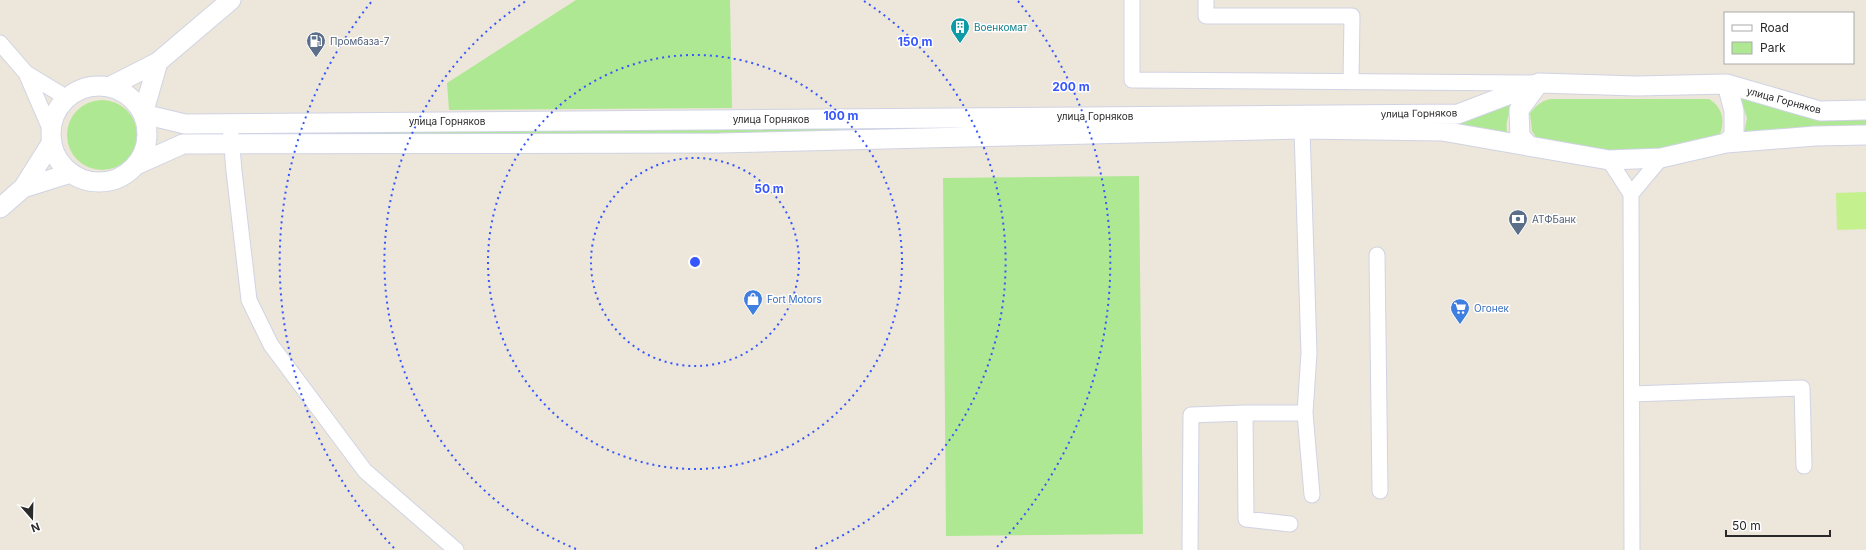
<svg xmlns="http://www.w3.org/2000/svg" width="1866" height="550" viewBox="0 0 1866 550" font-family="Inter,sans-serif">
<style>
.green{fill:#aee893}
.pitch{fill:#c4f08e}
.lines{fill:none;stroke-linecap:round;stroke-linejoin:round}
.minor-casing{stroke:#d0d3e4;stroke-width:17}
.tertiary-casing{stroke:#d0d3e4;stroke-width:21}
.minor{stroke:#fff;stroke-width:15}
.tertiary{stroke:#fff;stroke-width:19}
.ring{fill:none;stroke:#3656ff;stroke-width:2;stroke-dasharray:2 4}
.labels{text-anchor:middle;stroke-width:3;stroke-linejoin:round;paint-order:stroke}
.culture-label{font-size:10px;fill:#0d838f;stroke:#fff;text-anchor:start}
.service-label{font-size:10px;fill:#4e5e75;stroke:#fff;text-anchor:start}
.street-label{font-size:10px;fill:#2a2a2a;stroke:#fff}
.shop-label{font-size:10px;fill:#366cbe;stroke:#fff;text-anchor:start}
.centre{fill:#3656ff;stroke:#fff;stroke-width:2}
.ring-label{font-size:12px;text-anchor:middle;font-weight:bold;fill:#3656ff;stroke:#fff;stroke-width:3;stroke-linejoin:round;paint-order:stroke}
</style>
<rect width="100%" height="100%" fill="#ede6da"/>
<path class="green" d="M576 0H730L732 108 449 110 447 83Z
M1739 96 1866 117V127H1811L1744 133 1747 118Z
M1550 99H1709C1725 109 1725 124 1718 139L1622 155 1537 139 1532 131 1530 113C1536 106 1541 101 1550 99Z
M67 135a35 35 0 1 1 70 0a35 35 0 1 1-70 0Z
M1514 103C1509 114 1504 123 1508 135L1452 131 248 138 240 135 241 132 1475 118Z
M1139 176 1143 534 946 536 943 178Z"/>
<path class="pitch" d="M1866 192V229L1837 230 1836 193Z"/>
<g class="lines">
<defs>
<path id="minor" d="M1132 0V80L1533 83
M1206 0V16H1352L1351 82
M0 43 26 73 51 131
M26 73 67 98
M230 124 234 171 249 300 271 345 365 471 456 550
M1302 129 1309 353 1305 413 1312 495
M1609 160 1631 194 1632 550
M1631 194 1661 158
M1377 255 1380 491
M1632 394 1802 388 1804 466
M1290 524 1246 519 1245 413H1305
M1190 550 1191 415 1245 413"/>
<path id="tertiary" d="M158 62 143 114 185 124 1458 114 1539 83
M1727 84 1820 111 1866 110
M51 134a48 48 0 1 1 96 0a48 48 0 1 1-96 0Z
M109 87 158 62 231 0
M1726 143 1815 136 1866 135
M136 165 183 144 719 143 1302 129 1442 131 1609 160 1661 158 1726 143 1734 136V111L1727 84 1637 86 1539 83 1519 110 1520 136 1529 146
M23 188 71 173
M0 208 23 188 52 142"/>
</defs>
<use href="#minor" class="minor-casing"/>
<use href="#tertiary" class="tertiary-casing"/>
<use href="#minor" class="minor"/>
<use href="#tertiary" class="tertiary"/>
</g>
<g class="ring">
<circle cx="695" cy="262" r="104"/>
<circle cx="695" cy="262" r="207"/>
<path d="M576 549A311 311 0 0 1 526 1M864 1A311 311 0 0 1 814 549"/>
<path d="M394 548A415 415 0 0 1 372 1M1018 1A415 415 0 0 1 996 548"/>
</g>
<defs>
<symbol id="building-pin" viewBox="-11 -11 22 30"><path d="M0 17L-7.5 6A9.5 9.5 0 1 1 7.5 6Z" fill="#0f9aa8" stroke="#fff"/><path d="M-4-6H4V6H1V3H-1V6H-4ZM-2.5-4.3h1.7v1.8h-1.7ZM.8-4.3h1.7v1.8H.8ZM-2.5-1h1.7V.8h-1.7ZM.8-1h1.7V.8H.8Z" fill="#fff"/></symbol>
<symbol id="fuel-pin" viewBox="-11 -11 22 30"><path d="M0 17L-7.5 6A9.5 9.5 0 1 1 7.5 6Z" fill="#5c6f8a" stroke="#fff"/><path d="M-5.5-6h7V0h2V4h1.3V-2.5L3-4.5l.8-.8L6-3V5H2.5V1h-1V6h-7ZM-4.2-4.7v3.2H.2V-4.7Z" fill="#fff"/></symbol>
<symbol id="bank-pin" viewBox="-11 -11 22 30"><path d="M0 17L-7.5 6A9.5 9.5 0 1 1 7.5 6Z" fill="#5c6f8a" stroke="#fff"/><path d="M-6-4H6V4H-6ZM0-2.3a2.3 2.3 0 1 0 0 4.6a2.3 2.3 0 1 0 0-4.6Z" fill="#fff"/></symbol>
<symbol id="shop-pin" viewBox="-11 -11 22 30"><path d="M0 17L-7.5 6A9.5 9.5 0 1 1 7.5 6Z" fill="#3f7fe0" stroke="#fff"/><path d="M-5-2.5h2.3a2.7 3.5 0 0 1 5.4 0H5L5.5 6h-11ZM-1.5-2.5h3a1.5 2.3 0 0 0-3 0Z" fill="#fff"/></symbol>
<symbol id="supermarket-pin" viewBox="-11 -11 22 30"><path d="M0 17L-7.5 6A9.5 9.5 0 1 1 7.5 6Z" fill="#3f7fe0" stroke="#fff"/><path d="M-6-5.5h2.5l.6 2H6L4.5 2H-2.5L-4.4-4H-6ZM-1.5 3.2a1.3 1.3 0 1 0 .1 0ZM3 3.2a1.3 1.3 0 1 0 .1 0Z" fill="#fff"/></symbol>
</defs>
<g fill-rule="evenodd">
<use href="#building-pin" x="949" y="16" width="22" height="30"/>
<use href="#fuel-pin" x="305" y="30" width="22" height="30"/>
<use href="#bank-pin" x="1507" y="208" width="22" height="30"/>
<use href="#shop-pin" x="742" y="288" width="22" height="30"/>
<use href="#supermarket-pin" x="1449" y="297" width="22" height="30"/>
</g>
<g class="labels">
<g class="culture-label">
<text x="974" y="31">Военкомат</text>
</g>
<g class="service-label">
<text x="330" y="45">Промбаза-7</text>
<text x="1532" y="223">АТФБанк</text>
</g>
<g class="street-label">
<text transform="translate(1784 100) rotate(15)" y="4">улица Горняков</text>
<text transform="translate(1419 113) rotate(-1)" y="4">улица Горняков</text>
<text x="1095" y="120">улица Горняков</text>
<text x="771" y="123">улица Горняков</text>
<text x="447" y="125">улица Горняков</text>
</g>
<g class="shop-label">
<text x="767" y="303">Fort Motors</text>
<text x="1474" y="312">Огонек</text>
</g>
</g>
<circle cx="695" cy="262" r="6" class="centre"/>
<g class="ring-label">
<text x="915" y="46">150 m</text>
<text x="1071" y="91">200 m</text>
<text x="841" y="120">100 m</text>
<text x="769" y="193">50 m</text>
</g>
<rect x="1724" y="12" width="130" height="52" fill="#ffffff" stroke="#aaaaaa"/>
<rect x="1732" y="25" width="20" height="6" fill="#ffffff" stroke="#aaaaaa"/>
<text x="1760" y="32" font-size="12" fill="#2a2a2a">Road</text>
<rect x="1732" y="42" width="20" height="12" fill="#aee893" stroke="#aaaaaa"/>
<text x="1760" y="52" font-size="12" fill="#2a2a2a">Park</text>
<g transform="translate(32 518) rotate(160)" stroke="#ffffff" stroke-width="3" paint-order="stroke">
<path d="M0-3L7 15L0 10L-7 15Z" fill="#2a2a2a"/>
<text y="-6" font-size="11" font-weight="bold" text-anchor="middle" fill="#2a2a2a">N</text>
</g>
<path d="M1726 530v6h104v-6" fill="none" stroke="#2a2a2a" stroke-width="2"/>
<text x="1732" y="530" font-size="12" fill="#2a2a2a" stroke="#ffffff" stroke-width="3" paint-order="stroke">50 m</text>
</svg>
